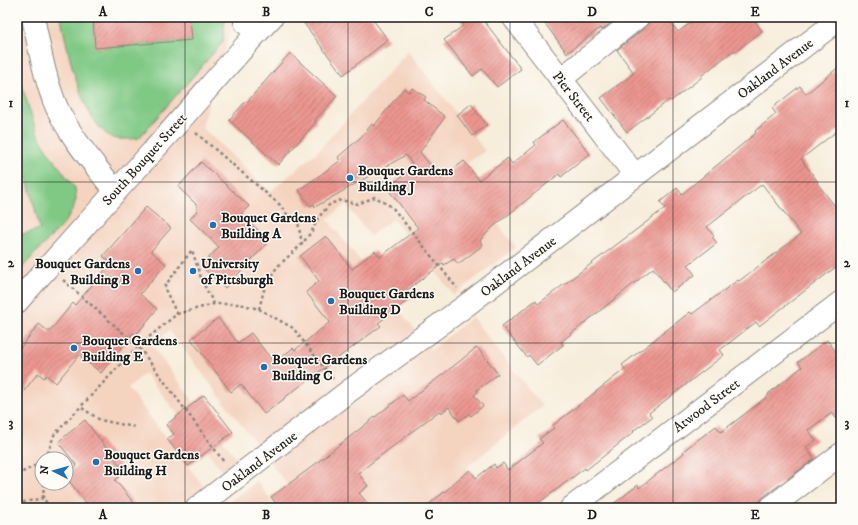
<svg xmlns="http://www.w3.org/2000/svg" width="858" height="525" viewBox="0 0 858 525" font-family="'IM FELL DW Pica',serif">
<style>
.built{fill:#f4d3bf;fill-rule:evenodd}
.green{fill:#80c985;stroke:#4e7250}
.building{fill:url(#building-hatch)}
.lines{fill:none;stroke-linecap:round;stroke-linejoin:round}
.minor-casing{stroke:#8a847c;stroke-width:24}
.path{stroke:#8a847c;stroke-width:2.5;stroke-dasharray:3 3;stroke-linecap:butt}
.minor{stroke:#fff;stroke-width:22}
.grid{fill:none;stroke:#1c1c1c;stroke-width:1;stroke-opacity:0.55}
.poi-dot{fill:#1f6fb2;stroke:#fdfcf7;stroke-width:1.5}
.labels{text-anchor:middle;stroke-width:3;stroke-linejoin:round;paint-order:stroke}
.street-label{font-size:14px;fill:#1c1c1c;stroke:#fdfcf7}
.poi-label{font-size:14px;font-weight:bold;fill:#1c1c1c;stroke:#fdfcf7;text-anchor:start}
.neatline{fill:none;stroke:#1c1c1c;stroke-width:1.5}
.grid-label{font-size:13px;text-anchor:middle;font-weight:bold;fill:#1c1c1c}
</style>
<defs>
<pattern id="building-hatch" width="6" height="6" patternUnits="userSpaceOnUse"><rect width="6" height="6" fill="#ec9590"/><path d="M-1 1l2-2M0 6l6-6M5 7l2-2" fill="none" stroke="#be7975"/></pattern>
</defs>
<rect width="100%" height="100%" fill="#fdfcf7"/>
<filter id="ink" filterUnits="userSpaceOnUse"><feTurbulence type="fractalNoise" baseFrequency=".025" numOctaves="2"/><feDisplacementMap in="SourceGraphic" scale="8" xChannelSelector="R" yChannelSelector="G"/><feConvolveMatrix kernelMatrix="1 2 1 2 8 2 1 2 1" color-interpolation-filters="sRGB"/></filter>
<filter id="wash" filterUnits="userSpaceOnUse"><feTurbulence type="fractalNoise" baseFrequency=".012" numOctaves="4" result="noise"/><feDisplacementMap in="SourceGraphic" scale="16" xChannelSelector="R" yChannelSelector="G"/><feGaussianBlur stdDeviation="0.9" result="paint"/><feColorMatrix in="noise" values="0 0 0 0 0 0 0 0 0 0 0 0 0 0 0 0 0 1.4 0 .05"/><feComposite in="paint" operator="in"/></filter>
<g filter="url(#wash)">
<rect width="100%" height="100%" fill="#f7eddb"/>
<path class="built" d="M17 17H234L233 23 202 127 270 192 317 152 408 51 485 151 455 171 516 247 454 295 393 219 370 236 346 204 327 219 431 350 472 317 542 406 467 467 498 508H305L169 330 152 346 240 463 226 475 145 373 128 388 220 508H17ZM42 459H66V483H42Z
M257 481 276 508H222Z"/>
<path class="green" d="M61 17H93L96 48 191 40 190 17H225L223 42 139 138C130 139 116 141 109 136 80 116 67 49 61 17Z
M17 71 37 133 48 152 75 188 76 199 73 209 64 223 17 273V252L20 251 17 236 40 229 17 139Z"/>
<g id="blocks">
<path class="building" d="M93 17H190L192 40 95 48Z
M299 17H371L388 40 343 75Z
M458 17H481L521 69 497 87 482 69 473 76 444 40 464 25Z
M540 17H618L602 30 600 28 567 53Z
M650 17H667L678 32 698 17H752L762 31 735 52 734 50 701 76 702 77 671 101 669 100 627 132 601 98 634 73 617 50 646 27 649 22Z
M290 53 337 96 315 120 316 122 278 165 229 120 245 102 246 103Z
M841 65V128L801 159 818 182 817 183 841 214V263L759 326 756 322 720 350 724 355 649 413 652 417 633 431 634 432 586 470 585 468 532 508H424L453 485 452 484 470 470 476 478 494 464 496 468 503 463 508 470 543 443 539 439 554 428 552 426 625 369 622 365 690 312 692 314 738 280 739 281 801 234 762 184 707 227 714 236 712 237 717 243 688 265 695 275 672 292 653 268 561 342 563 345 537 365 529 355 527 357 502 326 536 300 538 304 665 208 660 202 677 188 682 194 756 133 755 131 776 114 772 108 800 86 806 94Z
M404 88 409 92 412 88 426 97 424 100 445 117 420 152 441 179 464 161 479 180 508 158 512 164 536 145 534 142 563 120 590 154 561 177 559 174 493 227 480 240 482 246 458 264 454 259 444 265 443 263 406 291 411 298 378 323 381 326 284 398V399L264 414 241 384 231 392 191 339 218 318 238 343 251 333 274 363 293 348 295 350 330 322 306 292 319 281 300 256 326 236 352 269 375 251 380 257 418 228 387 188 414 167 406 155 315 207 314 204 310 206 299 190 340 161 338 157 360 138 372 124 374 126Z
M471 104 487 125 472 136 457 115Z
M201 162 249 206 241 214 269 241 225 288 201 266 219 247 190 219 198 210 196 208 198 206 178 187Z
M146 207 171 228 151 251 166 264 140 294 157 309 136 335 133 333 101 373 79 355 56 383 46 375 44 378 38 373 17 400V352L39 324 49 332 73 303 75 305 111 263 103 256Z
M827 340 841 358V424L832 413 808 430 816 440 806 447 814 459 762 498 758 505 754 508H608L638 485 639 488 684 453 683 451 716 426 721 432 754 407 769 395 768 394 802 367 798 362Z
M477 347 498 374 477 390 478 392 474 395 483 406 471 416 469 414 459 421 449 407 441 413 439 411 358 473 368 486 359 493 371 508H279L271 497 309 469 403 395 408 401 460 361Z
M204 395 233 432 188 466 167 439 174 434 166 425Z
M85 420 125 472 115 480 138 508H90L66 477V475L77 466 58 442Z"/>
</g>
</g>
<g filter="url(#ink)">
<use href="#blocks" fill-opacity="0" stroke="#8a847c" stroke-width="1"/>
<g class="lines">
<defs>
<path id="minor" d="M33 17C39 46 45 81 57 108 71 138 95 165 115 191
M245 17V22L256 34
M513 17 635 175
M561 79 638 17
M17 302C61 252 106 202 151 153 192 108 230 61 272 17
M197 508 345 394 468 304 837 21
M571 508 841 302
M770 508 841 454"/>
</defs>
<use href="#minor" class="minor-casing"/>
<path class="path" d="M196 133 280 205 289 217 298 222 302 244
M298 222 317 218
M63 280 138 346 224 462
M259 309 265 286 277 267 302 244 312 231 318 218 330 204 341 200 358 204 375 197 392 207 457 288
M177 314 164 287 192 250 202 281 214 304
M82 408 100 420 134 427
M46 459 54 435 138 346 177 314 214 304H240L259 309 293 328 333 379
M17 475 42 462
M44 483 43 498 51 508
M17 502 20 503 43 498"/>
<use href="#minor" class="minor"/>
</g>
</g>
<path class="grid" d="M185 17V508M348 17V508M510 17V508M673 17V508M17 182H841M17 343H841"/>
<g class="poi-dot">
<circle cx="350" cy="178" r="4"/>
<circle cx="213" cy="225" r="4"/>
<circle cx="138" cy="271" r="4"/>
<circle cx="193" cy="271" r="4"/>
<circle cx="331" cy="301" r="4"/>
<circle cx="74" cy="348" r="4"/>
<circle cx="264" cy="367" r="4"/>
<circle cx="96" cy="462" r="4"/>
</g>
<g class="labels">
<g class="street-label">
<text transform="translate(775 68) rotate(-37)" y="5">Oakland Avenue</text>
<text transform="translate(574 96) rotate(52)" y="5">Pier Street</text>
<text transform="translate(144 159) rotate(-48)" y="5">South Bouquet Street</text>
<text transform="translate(518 266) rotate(-37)" y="5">Oakland Avenue</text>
<text transform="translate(706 405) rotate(-37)" y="5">Atwood Street</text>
<text transform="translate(259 461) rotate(-37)" y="5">Oakland Avenue</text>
</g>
<g class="poi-label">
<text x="358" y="175">Bouquet Gardens<tspan x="358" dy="16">Building J</tspan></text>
<text x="221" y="222">Bouquet Gardens<tspan x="221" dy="16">Building A</tspan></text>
<text x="130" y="268" text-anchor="end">Bouquet Gardens<tspan x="130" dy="16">Building B</tspan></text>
<text x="201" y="268">University<tspan x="201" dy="16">of Pittsburgh</tspan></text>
<text x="339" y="298">Bouquet Gardens<tspan x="339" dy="16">Building D</tspan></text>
<text x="82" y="345">Bouquet Gardens<tspan x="82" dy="16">Building E</tspan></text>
<text x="272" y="364">Bouquet Gardens<tspan x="272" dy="16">Building C</tspan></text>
<text x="104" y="459">Bouquet Gardens<tspan x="104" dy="16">Building H</tspan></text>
</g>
</g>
<rect width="858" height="525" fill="none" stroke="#fdfcf7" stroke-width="44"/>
<g transform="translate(54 471) rotate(276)"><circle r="19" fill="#fdfcf7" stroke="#a3a29f"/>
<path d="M0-3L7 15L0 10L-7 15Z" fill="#1f6fb2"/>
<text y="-6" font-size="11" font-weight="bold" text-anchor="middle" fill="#1c1c1c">N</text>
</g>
<rect x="22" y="22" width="814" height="481" class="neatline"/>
<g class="grid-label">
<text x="103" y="16">A</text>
<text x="266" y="16">B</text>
<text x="429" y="16">C</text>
<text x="592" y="16">D</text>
<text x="755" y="16">E</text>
<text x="11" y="107">1</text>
<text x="847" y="107">1</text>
<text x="11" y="267">2</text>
<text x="847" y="267">2</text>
<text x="11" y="427">3</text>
<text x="847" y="427">3</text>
<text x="103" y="519">A</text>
<text x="266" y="519">B</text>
<text x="429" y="519">C</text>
<text x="592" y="519">D</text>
<text x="755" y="519">E</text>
</g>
</svg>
